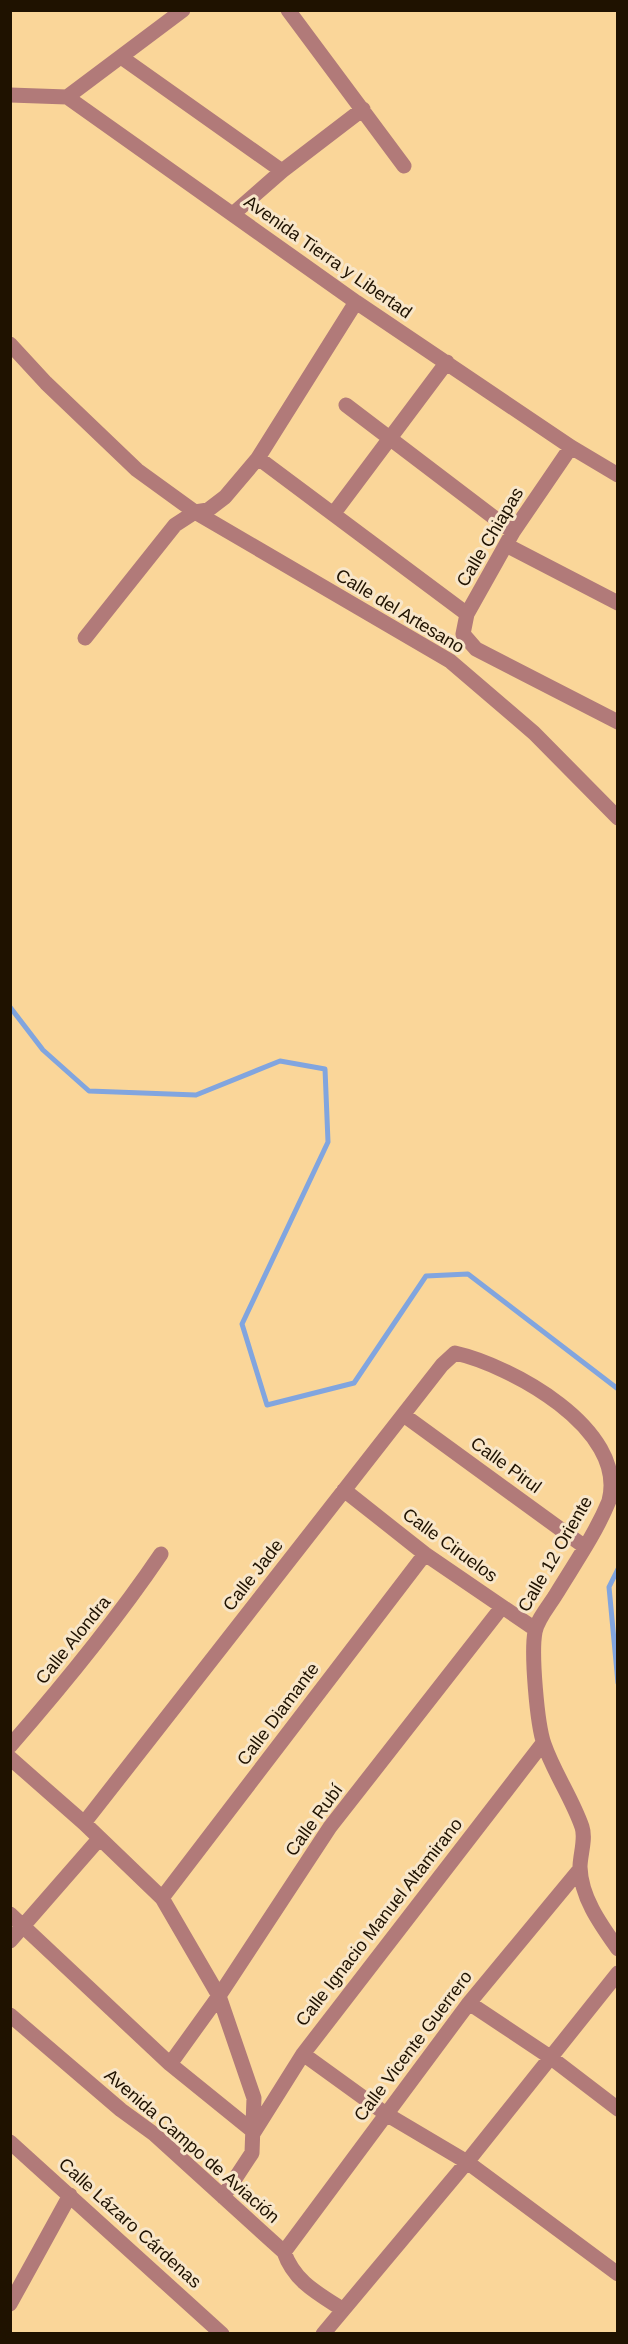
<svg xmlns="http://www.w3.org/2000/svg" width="628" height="2344" viewBox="0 0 628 2344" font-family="Helvetica,sans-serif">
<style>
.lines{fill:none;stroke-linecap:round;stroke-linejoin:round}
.stream{stroke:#81a5df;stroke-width:5}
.minor{stroke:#b17a79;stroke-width:15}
.labels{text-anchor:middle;stroke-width:6;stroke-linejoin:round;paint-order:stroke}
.street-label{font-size:18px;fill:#1f1200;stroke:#f8e6c9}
</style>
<rect width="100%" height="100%" fill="#fad699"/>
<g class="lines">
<path class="stream" d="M10 1007 43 1050 89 1091 196 1095 280 1061 325 1069 328 1142 242 1324 267 1405 354 1383 426 1276 468 1274 618 1389
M618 1569 609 1587 618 1683"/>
<path class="minor" d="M288 10 404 166
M121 57 282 171
M10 95 67 97 356 302 571 447 618 475
M67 97 183 10
M233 214 282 171 363 109
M10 344 46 383 137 470 195 512 450 661 534 733 618 818
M346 405 513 532
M571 447 513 532 467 614 463 634 476 649 618 722
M258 458 467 614
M334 513 447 362
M508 546 618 603
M85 638 175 525 195 512 208 510 225 497 258 458 356 302
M405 1416 585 1547
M344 1490 425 1554 535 1629
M10 1746C64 1684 115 1622 161 1554
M10 1758 84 1823 162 1898 219 1996 254 2098 252 2153 223 2197
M84 1823 442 1365 455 1353C509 1365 628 1428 609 1501 595 1535 573 1566 555 1596 548 1607 537 1620 535 1632 531 1653 537 1724 544 1744 554 1773 572 1798 582 1827 586 1839 580 1855 580 1867 581 1898 601 1925 618 1949
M162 1898 425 1554
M10 1914 170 2064 254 2132 303 2054 543 1743
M10 1941 99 1839
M469 2003 550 2057 618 2109
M10 2015 121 2110 154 2134 284 2252C294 2281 317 2293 342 2309
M303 2054 386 2114 467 2162 618 2274
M170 2064 219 1996 330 1827 502 1607
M10 2142 222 2334
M284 2252 469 2003 580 1869
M10 2304 70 2195
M323 2334 467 2162 618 1973"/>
</g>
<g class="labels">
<g class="street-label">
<text transform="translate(328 257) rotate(35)" y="6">Avenida Tierra y Libertad</text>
<text transform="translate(490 537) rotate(-59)" y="6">Calle Chiapas</text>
<text transform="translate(400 611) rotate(31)" y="6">Calle del Artesano</text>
<text transform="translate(506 1465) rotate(36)" y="6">Calle Pirul</text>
<text transform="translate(450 1545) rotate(36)" y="6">Calle Ciruelos</text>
<text transform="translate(555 1554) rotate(-60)" y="6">Calle 12 Oriente</text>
<text transform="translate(253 1575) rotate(-52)" y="6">Calle Jade</text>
<text transform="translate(73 1640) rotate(-51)" y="6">Calle Alondra</text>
<text transform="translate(278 1714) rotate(-53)" y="6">Calle Diamante</text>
<text transform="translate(314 1820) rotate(-54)" y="6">Calle Rubí</text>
<text transform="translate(379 1922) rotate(-52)" y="6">Calle Ignacio Manuel Altamirano</text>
<text transform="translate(413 2046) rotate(-53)" y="6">Calle Vicente Guerrero</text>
<text transform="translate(192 2146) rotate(41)" y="6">Avenida Campo de Aviación</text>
<text transform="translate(130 2223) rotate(42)" y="6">Calle Lázaro Cárdenas</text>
</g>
</g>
<rect width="628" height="2344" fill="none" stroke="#1f1200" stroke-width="24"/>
</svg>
